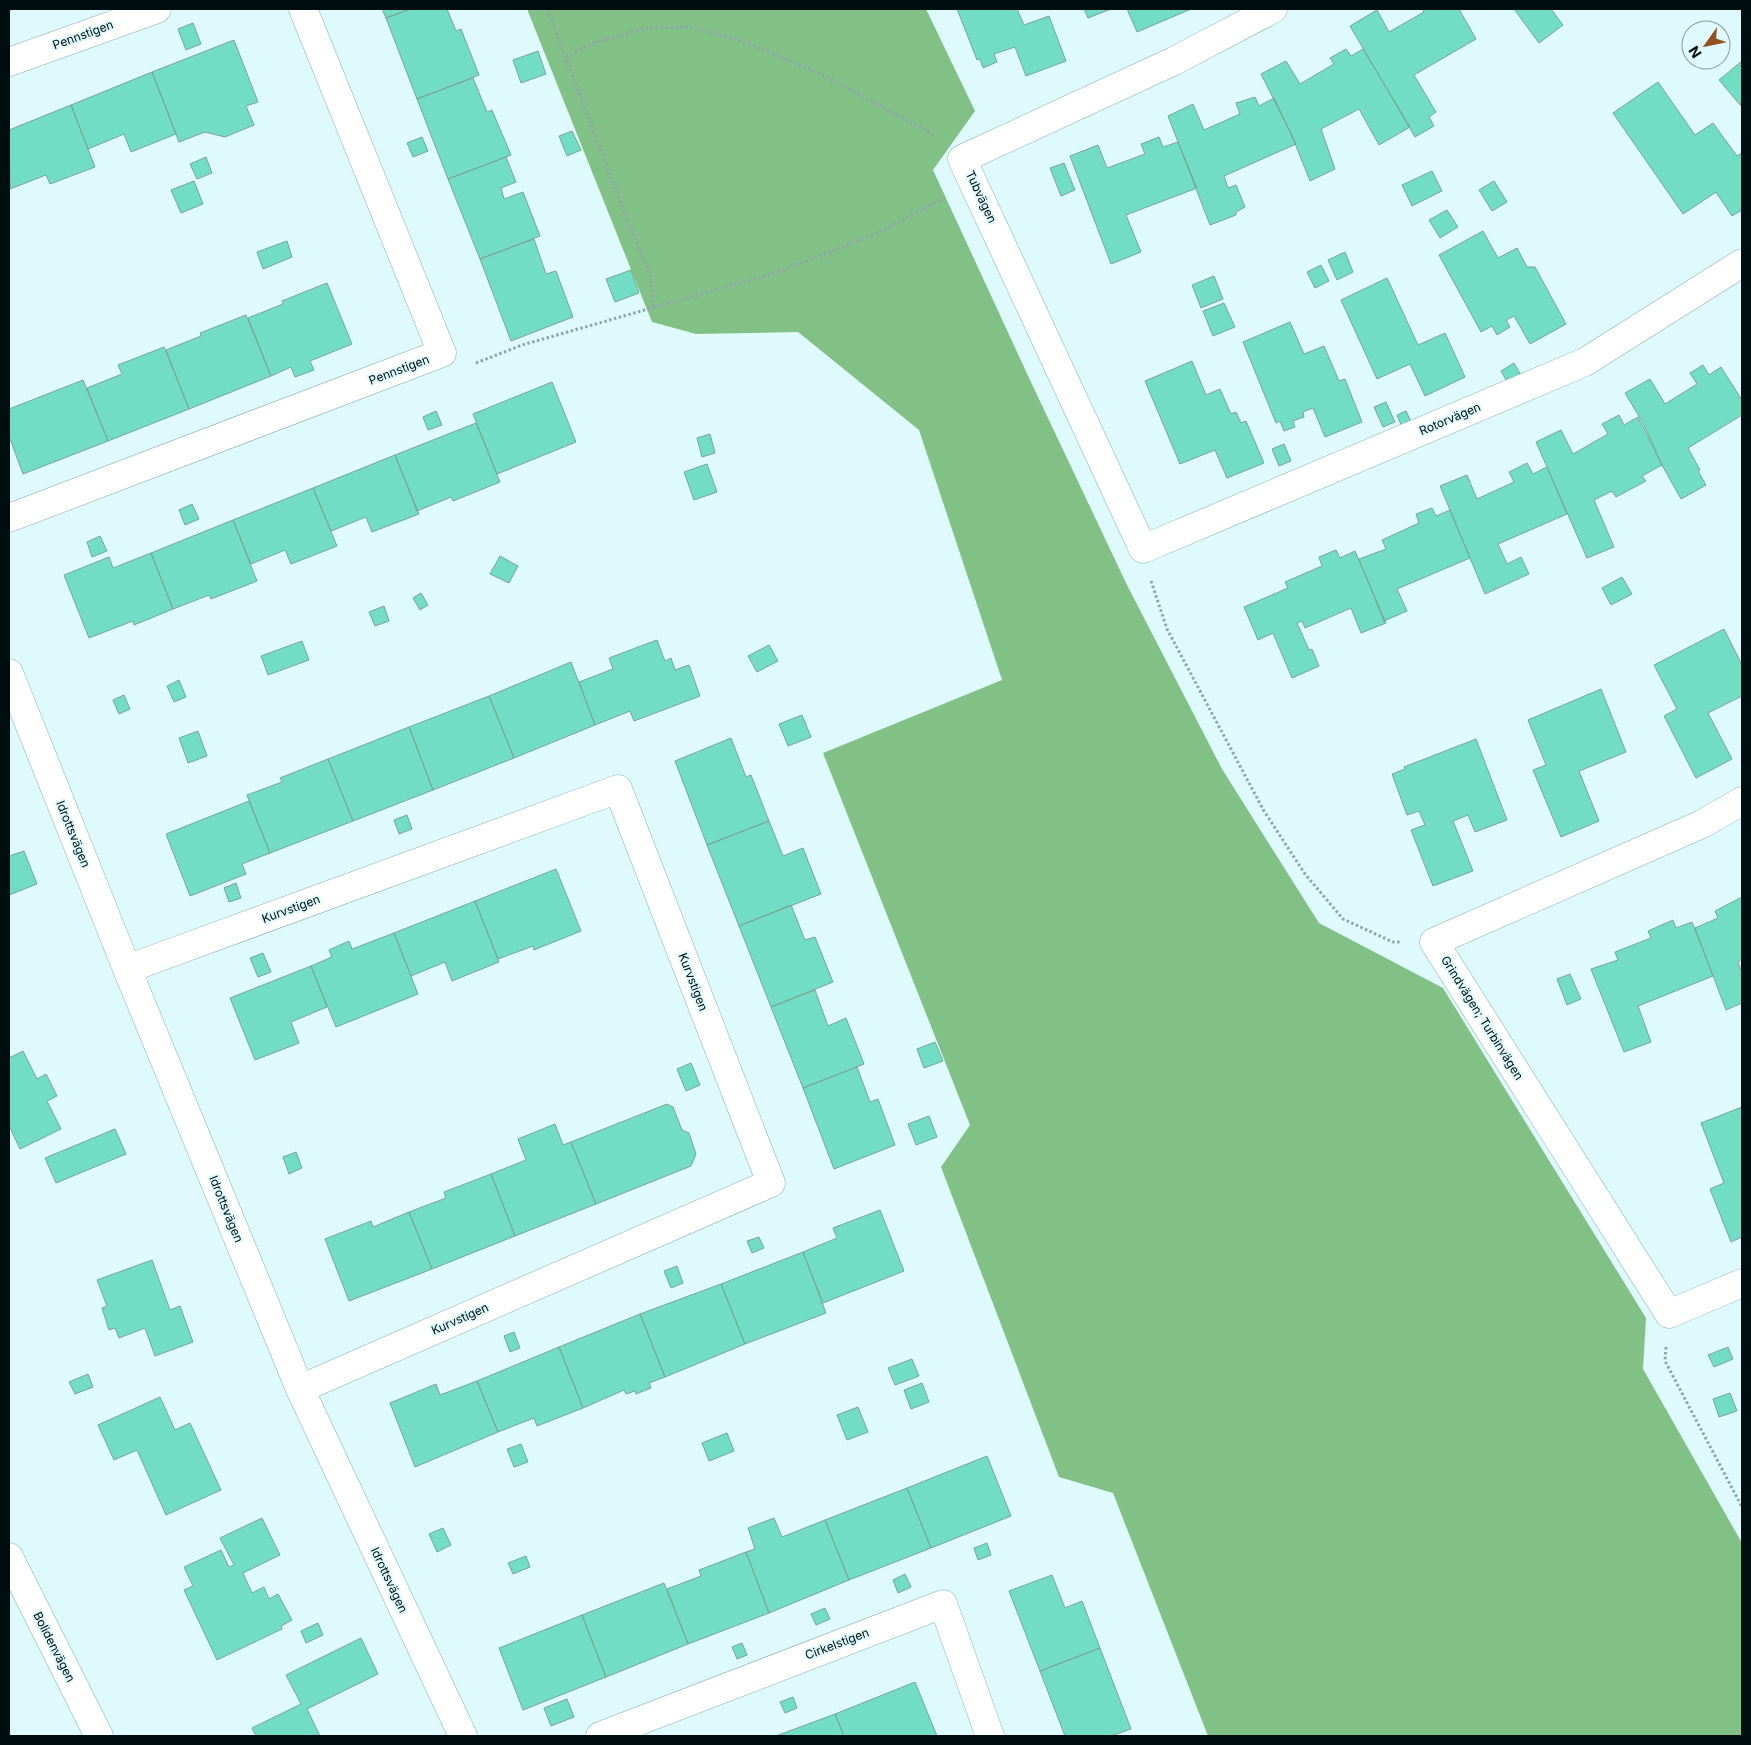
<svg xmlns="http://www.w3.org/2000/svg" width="1751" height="1745" viewBox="0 0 1751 1745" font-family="Inter,sans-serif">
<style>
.forest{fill:#82c185}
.building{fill:#71ddc4;stroke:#79a498}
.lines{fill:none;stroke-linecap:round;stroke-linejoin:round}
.minor-casing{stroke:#82afb5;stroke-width:29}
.major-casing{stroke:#82afb5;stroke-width:29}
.path{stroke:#8fa5a8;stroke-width:3;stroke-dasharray:2.5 2.5;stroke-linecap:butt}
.minor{stroke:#fff;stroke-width:28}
.major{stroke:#fff;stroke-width:28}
.labels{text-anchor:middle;stroke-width:4;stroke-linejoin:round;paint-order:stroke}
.street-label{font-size:12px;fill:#010e10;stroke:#defafd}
</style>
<rect width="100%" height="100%" fill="#defafd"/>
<path class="forest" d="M527 9H926L975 111 933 170 1030 380 1127 585 1222 769 1319 923 1443 988 1646 1318 1643 1369 1742 1543V1736H1208L1113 1493 1059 1477 941 1167 970 1125 823 753 1002 680 919 430 798 332 696 334 652 322Z"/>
<path class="building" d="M382 9H410L386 18Z
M410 9H447L456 31 461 29 479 75 417 99 386 18Z
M957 9H1017L1024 25 1049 16 1066 61 1026 76 1015 47 994 54 997 62 983 68 980 59 977 60Z
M1084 9H1111L1088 18Z
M1127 9H1191L1137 32Z
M1422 9H1459L1476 39 1414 75 1436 112 1429 117 1434 126 1415 137 1350 26 1377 10 1389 32 1424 12Z
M1514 9H1551L1563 25 1539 43Z
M193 23 201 44 186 50 178 29Z
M234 40 258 102 246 106 254 125 225 137 205 132 179 142 152 72Z
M1346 49 1351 56 1363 49 1410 127 1379 145 1359 109 1321 129 1335 169 1310 181 1292 136 1261 74 1286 61 1300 84 1334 64 1330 58Z
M538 51 546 74 521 83 513 60Z
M1742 61V107L1719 80Z
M152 72 176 134 131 152 124 134 88 149 71 105Z
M473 78 487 112 492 110 511 155 448 179 417 99Z
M1658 82 1695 135 1713 123 1737 156 1742 153V210L1732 216 1716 192 1683 214 1613 113Z
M1255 97 1259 106 1274 98 1296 144 1224 176 1228 188 1236 185 1245 207 1236 212V215L1210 225 1168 116 1193 104 1204 130 1240 114 1236 103Z
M71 105 95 167 50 184 46 175 10 189 9 130Z
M572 131 581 150 567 156 559 136Z
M422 137 428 151 413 157 407 143Z
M1159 137 1163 147 1178 142 1197 188 1126 215 1141 252 1111 264 1070 156 1098 145 1107 168 1145 154 1141 144Z
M206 157 212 173 197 179 190 164Z
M506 157 516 182 501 188 504 199 523 192 540 236 480 259 448 179Z
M1064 163 1075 190 1061 196 1050 168Z
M1432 171 1442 191 1412 206 1402 185Z
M194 181 203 204 181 213 171 190Z
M1494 181 1507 202 1492 211 1479 190Z
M1447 210 1458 227 1440 238 1429 220Z
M1483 231 1498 258 1517 248 1527 267H1535L1566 324 1530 344 1514 316 1506 320 1510 327 1497 335 1492 326 1481 332 1439 255Z
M534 239 546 274 556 271 573 317 511 341 480 259Z
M287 241 292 257 263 269 257 252Z
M1345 252 1353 272 1337 280 1328 260Z
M1321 265 1329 281 1315 288 1307 272Z
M631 270 639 293 615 302 606 279Z
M1214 276 1223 299 1201 308 1192 285Z
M1387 278 1418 345 1445 333 1465 377 1425 396 1410 364 1377 379 1341 300Z
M327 283 352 344 310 361 314 370 295 377 291 367 271 376 248 318 283 304 282 301Z
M1224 303 1235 327 1213 336 1203 311Z
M246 315 271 376 189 409 166 350 201 336 200 333Z
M1290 322 1304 354 1324 346 1339 381 1345 379 1362 422 1325 437 1313 408 1303 412 1304 417 1293 421 1295 427 1284 431 1280 421 1276 423 1243 342Z
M164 347 189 409 108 441 87 388 122 374 118 365Z
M1192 361 1206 395 1220 389 1231 414 1236 412 1241 423 1246 421 1264 463 1227 478 1215 450 1180 464 1145 381Z
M1514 363 1522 377 1509 385 1501 371Z
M1703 365 1709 375 1721 367 1742 400V415L1688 448 1700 470 1698 471 1706 485 1681 499 1662 465 1643 423 1625 393 1650 379 1665 404 1697 384 1690 373Z
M83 380 108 441 23 474 9 436V409Z
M552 382 576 442 497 474 473 414Z
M1386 402 1395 422 1383 427 1374 407Z
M436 411 442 425 428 430 423 417Z
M1406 411 1415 430 1405 435 1397 415Z
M1619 415 1624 425 1638 417 1662 465 1642 476 1646 481 1616 497 1612 491 1594 500 1614 547 1587 558 1536 442 1561 430 1573 454 1608 434 1602 424Z
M476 423 500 482 453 501 451 497 417 511 395 455Z
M710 434 715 453 702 457 697 438Z
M1284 444 1291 461 1279 466 1272 449Z
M395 455 419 514 372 532 366 517 331 531 313 488Z
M1527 463 1533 474 1547 467 1567 514 1498 544 1507 564 1521 557 1529 574 1485 594 1440 486 1467 475 1477 499 1514 482 1509 472Z
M707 464 717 492 694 500 684 472Z
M313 488 337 546 291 564 285 550 251 564 233 520Z
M192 504 199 519 185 525 179 510Z
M1432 508 1436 516 1450 510 1470 558 1397 589 1407 611 1384 621 1359 559 1386 549 1382 540 1419 523 1416 514Z
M233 520 257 581 211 599 209 595 173 609 151 553Z
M100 536 107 551 92 557 87 542Z
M1336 550 1340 558 1355 551 1386 623 1361 633 1351 608 1305 628 1302 621 1297 623 1309 650 1312 649 1319 666 1292 678 1273 633 1258 640 1244 607 1288 588 1285 582 1322 566 1319 557Z
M151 553 173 609 134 625 133 621 89 638 64 575 109 557 113 568Z
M500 556 518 566 509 583 490 574Z
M1622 577 1632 594 1611 605 1602 588Z
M421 593 428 605 420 610 413 598Z
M384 606 389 621 375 626 369 612Z
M1724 629 1742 665V696L1708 713 1732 759 1696 778 1664 716 1677 709 1654 665Z
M657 640 665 661 671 658 675 670 689 665 700 696 634 721 630 711 595 725 579 682 613 669 609 658Z
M302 641 309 660 268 675 261 656Z
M769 645 778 661 757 672 748 656Z
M571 662 595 725 514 758 489 696Z
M179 680 186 697 174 702 167 686Z
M1601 689 1626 752 1579 771 1599 821 1561 837 1533 770 1546 765 1528 720Z
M124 695 130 709 119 714 113 700Z
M489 696 514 758 433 790 409 727Z
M802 715 811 737 788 746 779 724Z
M409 727 433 790 353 821 328 759Z
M198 731 207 756 188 763 179 738Z
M731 738 746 777 751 775 769 821 707 845 675 761Z
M1476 739 1507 820 1475 832 1468 815 1453 821 1473 871 1433 886 1411 830 1425 825 1419 811 1407 815 1392 774 1405 769 1404 767Z
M328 759 353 821 270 853 247 795 282 782 280 778Z
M249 801 270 853 242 864 246 874 190 896 166 834Z
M407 815 412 829 399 834 394 820Z
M769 821 783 856 803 848 821 894 739 926 707 845Z
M24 851 37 884 9 895V856Z
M556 869 581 931 534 950 533 946 498 959 475 901Z
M236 883 241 898 229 902 224 888Z
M1742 897V959L1738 962 1742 973V1003L1726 1010 1695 928 1718 918 1715 911Z
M475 901 499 962 452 981 445 962 411 976 394 933Z
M791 905 805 940 815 937 833 982 771 1007 739 926Z
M1673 920 1676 928 1692 922 1713 976 1638 1006 1651 1042 1624 1052 1591 969 1618 960 1615 952 1651 938 1648 931Z
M394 933 418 994 336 1027 311 966 332 957 329 950 349 941 352 949Z
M263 953 271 972 258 977 250 958Z
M311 966 327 1007 291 1022 299 1043 255 1060 230 998Z
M1570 974 1581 999 1567 1005 1557 979Z
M815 990 828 1026 846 1018 864 1064 803 1088 771 1007Z
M935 1042 943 1061 924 1068 917 1049Z
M23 1051 37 1079 46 1074 57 1096 47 1101 61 1129 20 1149 9 1126V1058Z
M691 1063 700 1085 686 1091 677 1069Z
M857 1067 870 1102 878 1099 895 1145 834 1169 803 1088Z
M667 1104 673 1107 682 1130 689 1133 696 1154 691 1166 596 1204 571 1142Z
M1742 1107V1237L1731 1242 1710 1189 1724 1183 1701 1123Z
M929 1116 937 1137 916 1145 908 1124Z
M555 1124 563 1145 571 1142 596 1204 515 1236 491 1174 526 1160 518 1139Z
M115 1129 126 1154 56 1183 45 1158Z
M296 1152 302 1168 289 1174 283 1157Z
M491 1174 515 1236 432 1269 409 1212 446 1198 444 1192Z
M880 1210 904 1271 823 1303 803 1252 837 1238 833 1228Z
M409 1212 432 1269 349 1301 325 1239 371 1221 373 1227Z
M759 1237 764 1248 752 1253 747 1241Z
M803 1252 826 1313 745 1344 721 1284Z
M152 1260 170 1310 180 1306 193 1342 155 1356 145 1328 119 1338 115 1328 109 1330 102 1308 107 1306 97 1280Z
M677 1266 683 1283 671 1288 664 1271Z
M721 1284 745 1344 665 1377 640 1314Z
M640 1314 665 1377 649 1383 651 1388 636 1394 635 1391 626 1394 624 1390 583 1408 559 1347Z
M514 1332 520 1348 510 1352 504 1336Z
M559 1347 583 1408 537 1426 534 1418 498 1432 477 1381Z
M1728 1347 1733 1359 1714 1367 1708 1355Z
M912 1359 919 1376 895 1385 888 1368Z
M88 1374 93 1387 75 1394 69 1382Z
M477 1381 498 1432 415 1467 390 1403 436 1384 440 1395Z
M922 1383 929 1402 911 1409 904 1390Z
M1730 1393 1737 1411 1719 1417 1713 1399Z
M160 1397 175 1430 190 1423 221 1490 166 1515 137 1450 114 1460 98 1425Z
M858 1407 868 1432 847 1440 837 1415Z
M727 1433 734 1451 709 1461 702 1443Z
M521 1444 528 1462 514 1467 507 1449Z
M987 1456 1011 1516 931 1548 907 1488Z
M907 1488 931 1548 849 1580 825 1520Z
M262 1518 280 1555 243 1573 252 1593 264 1587 269 1599 278 1594 292 1620 281 1626 282 1629 217 1660 184 1590 193 1586 184 1567 221 1550 229 1567 234 1565 220 1538Z
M774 1518 782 1537 825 1520 849 1580 769 1613 746 1552 755 1549 748 1528Z
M443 1528 451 1545 437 1552 429 1534Z
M987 1543 991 1555 978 1560 974 1548Z
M746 1552 769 1613 688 1644 667 1589 701 1576 699 1570Z
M526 1556 530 1567 513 1574 508 1563Z
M905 1574 911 1587 898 1593 893 1580Z
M1052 1575 1065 1608 1082 1601 1100 1648 1040 1671 1009 1591Z
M664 1583 688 1644 606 1677 582 1615Z
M825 1608 830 1619 816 1625 811 1614Z
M582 1615 606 1677 523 1710 499 1648Z
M318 1623 323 1635 306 1643 301 1631Z
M361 1638 378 1674 307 1709 320 1736H256L252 1728 301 1704 286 1675Z
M742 1643 747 1655 737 1659 732 1647Z
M1100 1648 1131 1729 1111 1736H1065L1040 1671Z
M915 1682 937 1736H844L835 1714Z
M793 1697 797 1708 785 1713 780 1702Z
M567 1699 574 1717 551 1726 544 1708Z
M835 1714 844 1736H776Z"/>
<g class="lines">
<defs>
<path id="minor" d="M1273 9 1174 61 962 159 1143 549 1585 362 1742 263
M9 62 157 9
M9 518 442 353 303 9
M9 673 127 969 300 1389 463 1736
M1742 801 1702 824 1434 942 1669 1314 1742 1283
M127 969 618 789 771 1183 300 1389
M600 1736 943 1604 990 1736"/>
<path id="major" d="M9 1557 99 1736"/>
</defs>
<use href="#minor" class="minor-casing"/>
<use href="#major" class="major-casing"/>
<path class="path" d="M547 9 629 224 650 274 653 306
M566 57 592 43 646 28 691 27 748 43 823 75 936 136
M476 363 522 345 778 272 877 233 943 199
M1151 581 1167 629 1264 811 1305 874 1343 919 1393 942H1401
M1666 1347 1665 1361 1742 1507"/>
<use href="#minor" class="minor"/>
<use href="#major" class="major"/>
</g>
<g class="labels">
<g class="street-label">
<text transform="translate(83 35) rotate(-20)" y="4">Pennstigen</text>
<text transform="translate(981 197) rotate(65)" y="4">Tubvägen</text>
<text transform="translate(399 370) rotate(-21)" y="4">Pennstigen</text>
<text transform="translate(1450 419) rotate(-23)" y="4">Rotorvägen</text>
<text transform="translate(73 834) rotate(68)" y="4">Idrottsvägen</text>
<text transform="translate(291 909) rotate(-20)" y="4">Kurvstigen</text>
<text transform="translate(693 982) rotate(69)" y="4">Kurvstigen</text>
<text transform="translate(1482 1018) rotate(58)" y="4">Grindvägen; Turbinvägen</text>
<text transform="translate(226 1209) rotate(68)" y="4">Idrottsvägen</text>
<text transform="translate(460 1319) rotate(-24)" y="4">Kurvstigen</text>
<text transform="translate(389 1580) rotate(65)" y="4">Idrottsvägen</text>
<text transform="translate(837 1644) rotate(-21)" y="4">Cirkelstigen</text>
<text transform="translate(54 1647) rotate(63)" y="4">Bolidenvägen</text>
</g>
</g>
<rect width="1751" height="1745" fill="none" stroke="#010e10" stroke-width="20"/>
<g transform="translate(1706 45) rotate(237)"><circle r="24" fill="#defafd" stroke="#869c9e"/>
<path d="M0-4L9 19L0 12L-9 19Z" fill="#93511f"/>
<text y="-8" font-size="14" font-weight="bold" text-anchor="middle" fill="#010e10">N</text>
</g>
</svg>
